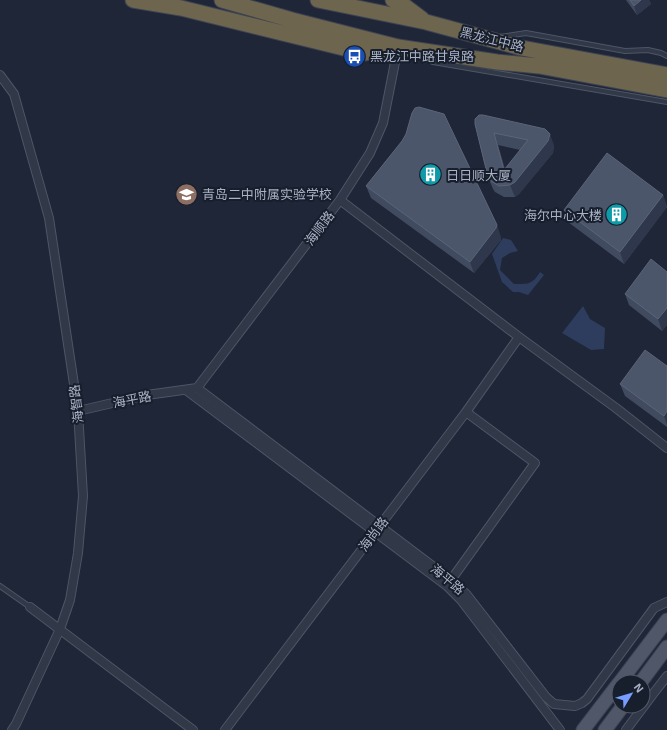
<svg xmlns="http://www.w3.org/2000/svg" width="667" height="730" viewBox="0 0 667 730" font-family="'Exo 2','Noto Sans SC',sans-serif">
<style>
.water{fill:#2e3d5d}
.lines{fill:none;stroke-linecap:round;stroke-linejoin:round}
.lane-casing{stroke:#4f5566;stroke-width:6}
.street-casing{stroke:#4f5566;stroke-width:10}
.primary-casing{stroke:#3b4151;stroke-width:15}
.highway-casing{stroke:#3c4252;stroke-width:17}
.lane{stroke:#313848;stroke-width:4}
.street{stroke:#313848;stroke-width:8}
.primary{stroke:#4f5768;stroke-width:13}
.highway{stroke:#6e654e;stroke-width:15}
.wall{fill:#414b60;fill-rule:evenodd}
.shaded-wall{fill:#2e374b}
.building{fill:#4c566b;stroke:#5b6479;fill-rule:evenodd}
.labels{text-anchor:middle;stroke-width:4;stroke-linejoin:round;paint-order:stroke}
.street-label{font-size:13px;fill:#abb2c5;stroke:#171e2c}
.poi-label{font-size:13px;fill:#abb2c5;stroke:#171e2c;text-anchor:start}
</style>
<rect width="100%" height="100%" fill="#1e2637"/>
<path class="water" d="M503 238 511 240 518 251 510 253 502 258 500 270 514 284C528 284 532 285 540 272L544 275 528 295 519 292H513L502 282 492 254Z
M583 306 590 319 605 328 604 349 591 350 562 333Z"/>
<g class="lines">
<defs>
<path id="lane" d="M500 37 526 33 625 51 648 50 661 53 667 56
M423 57 433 62 667 102
M0 586 30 607"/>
<path id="street" d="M0 75 14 94 49 218 78 411 83 496 78 553 70 600 60 629 16 724 12 730
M340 200 519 337 616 408 667 448
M197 388 340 200 370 153 383 123 398 47
M186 390 447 586 461 600 560 730
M78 411 147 395 197 388 451 580 467 595 546 697 554 704 575 706 582 703 587 699 654 608 667 602
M451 580 535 463 466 412
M30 607 193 730
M649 697 653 694 667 676
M225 730 466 412 519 337
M626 730 653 694"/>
<path id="primary" d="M620 682 667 620
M641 682 667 647
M583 730 619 683
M605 730 623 706"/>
<path id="highway" d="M133 0 181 8 364 53 394 48
M222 0 292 20 398 47 497 62 539 66 667 90
M318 0 426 22 522 48 667 75
M393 0 402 4 422 19"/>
</defs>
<use href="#lane" class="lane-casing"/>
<use href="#street" class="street-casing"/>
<use href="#primary" class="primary-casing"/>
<use href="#highway" class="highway-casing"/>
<use href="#lane" class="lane"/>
<use href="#street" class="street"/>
<use href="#primary" class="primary"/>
<use href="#highway" class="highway"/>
</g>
<path class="wall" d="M626 0H649L651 4 637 15Z
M475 124 554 145 553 153 519 194 515 197H504L495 192 493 189 488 177ZM498 145 520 150 505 169Z
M406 134 501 237V240L474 273 371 198 366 186 402 141Z
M663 195 667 207 624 264 568 222 564 210Z
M667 272V325L662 331 629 305 625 294Z
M667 366V427L625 396 620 384Z"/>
<path class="shaded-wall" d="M641 0H649L651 4 637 15 634 6Z
M494 133 498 145 508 182 504 170Z
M550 134 554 145 553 153 519 194 515 197 510 185Z
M663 195 667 207 624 264 620 252Z
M497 225 501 237V240L474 273 470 262Z
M667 308V325L662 331 658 319Z
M667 411V425L664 416Z"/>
<path class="building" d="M630 0H641L634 6Z
M419 107 444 114 497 225 496 228 470 262 366 186 402 141 406 134 412 113 415 108Z
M479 115H483L545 129 550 134 548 141 515 182 510 185 499 186 491 181 488 177 475 124V119ZM494 133 528 140 504 170Z
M607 153 663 195 620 252 564 210Z
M651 259 667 272V308L658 319 625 294Z
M645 350 667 366V411L664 416 620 384Z"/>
<defs>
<symbol id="bus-disc" viewBox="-11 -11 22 22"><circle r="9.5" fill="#1a4fb4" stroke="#171e2c"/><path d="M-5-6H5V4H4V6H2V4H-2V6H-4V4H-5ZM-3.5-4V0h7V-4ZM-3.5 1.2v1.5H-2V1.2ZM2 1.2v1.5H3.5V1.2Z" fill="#fff"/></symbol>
<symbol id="building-disc" viewBox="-11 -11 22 22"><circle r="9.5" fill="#0f9aa8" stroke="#171e2c"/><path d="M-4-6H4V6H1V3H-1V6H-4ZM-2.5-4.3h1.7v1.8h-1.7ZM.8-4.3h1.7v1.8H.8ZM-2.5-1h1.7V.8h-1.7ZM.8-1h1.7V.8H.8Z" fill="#fff"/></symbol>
<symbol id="school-disc" viewBox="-11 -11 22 22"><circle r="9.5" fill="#8d6e63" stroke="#171e2c"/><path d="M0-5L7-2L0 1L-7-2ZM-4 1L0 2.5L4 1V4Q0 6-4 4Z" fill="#fff"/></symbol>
</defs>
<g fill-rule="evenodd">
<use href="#bus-disc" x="342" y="44" width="25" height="25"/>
<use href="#building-disc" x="418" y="162" width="25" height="25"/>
<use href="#school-disc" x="174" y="182" width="25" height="25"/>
<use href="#building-disc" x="604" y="202" width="25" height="25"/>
</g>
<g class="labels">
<g class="street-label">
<text transform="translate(492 39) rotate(14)" y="5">黑龙江中路</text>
<text transform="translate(319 228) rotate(-53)" y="5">海顺路</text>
<text transform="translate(132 399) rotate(-11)" y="5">海平路</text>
<text transform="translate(76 404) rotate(-97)" y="5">海智路</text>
<text transform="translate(373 534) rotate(-53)" y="5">海尚路</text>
<text transform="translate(448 579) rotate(40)" y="5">海平路</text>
</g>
<g class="poi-label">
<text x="370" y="61">黑龙江中路甘泉路</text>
<text x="446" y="180">日日顺大厦</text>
<text x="202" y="199">青岛二中附属实验学校</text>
<text x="602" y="220" text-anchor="end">海尔中心大楼</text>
</g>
</g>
<g transform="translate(631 694) rotate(52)"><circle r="19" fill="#171e2c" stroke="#525969"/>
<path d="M0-3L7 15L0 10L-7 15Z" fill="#769dff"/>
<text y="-6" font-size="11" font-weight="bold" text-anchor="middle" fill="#abb2c5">N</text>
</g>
</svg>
